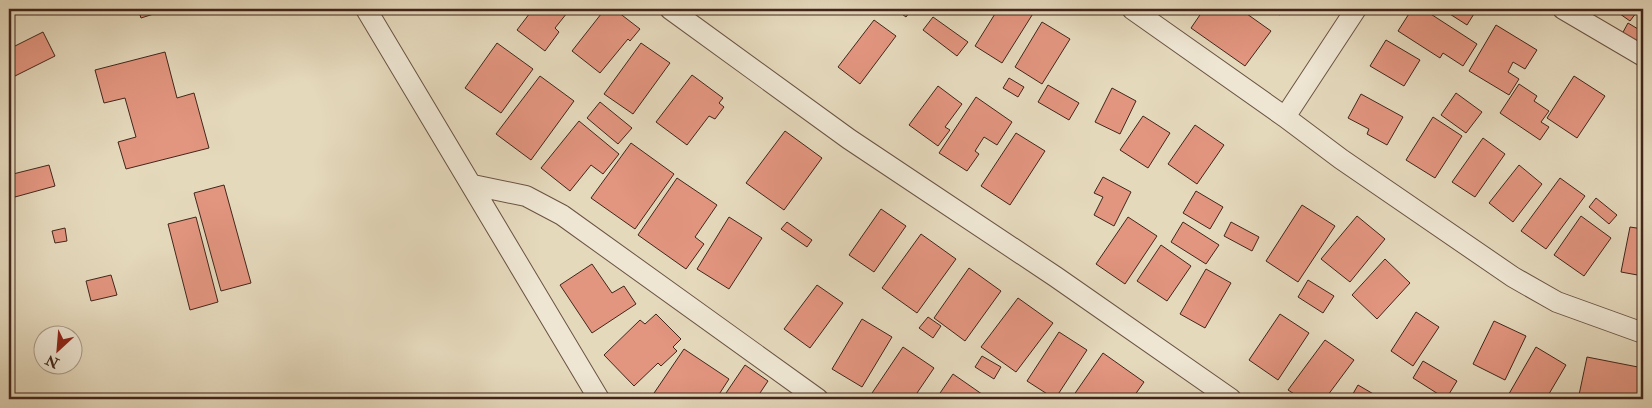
<svg xmlns="http://www.w3.org/2000/svg" width="1652" height="408" viewBox="0 0 1652 408" font-family="'IM FELL Double Pica',serif">
<style>
.building{fill:#e2957f;stroke:#42261b}
.lines{fill:none;stroke-linecap:round;stroke-linejoin:round}
.minor-casing{stroke:#6b5343;stroke-width:22}
.minor{stroke:#eee6d3;stroke-width:20}
</style>
<rect width="100%" height="100%" fill="#e5d9bc"/>
<filter id="stains"><feTurbulence type="fractalNoise" baseFrequency=".004" numOctaves="4"/><feColorMatrix values="0 0 0 0 .2 0 0 0 0 .09 0 0 0 0 .02 0 0 0 .5 -.17"/></filter>
<radialGradient id="worn" r=".72"><stop offset=".6" stop-color="#630" stop-opacity="0"/><stop offset="1" stop-color="#630" stop-opacity=".3"/></radialGradient>
<path class="building" d="M138 9H162L163 11 141 18Z
M533 9H562L567 13 555 28 559 32 545 51 517 30Z
M605 9H614L640 29 630 41 628 39 600 73 572 51Z
M895 9H912L906 17Z
M998 9H1028L1034 12 1002 63 975 46Z
M1204 9H1240L1271 31 1245 66 1191 28Z
M1271 9H1285L1280 15Z
M1412 9H1423L1477 44 1463 66 1443 53 1440 58 1398 31Z
M1442 9H1477L1467 25Z
M1613 9H1639L1630 21Z
M933 17 968 42 957 56 923 30Z
M874 20 896 36 860 84 838 67Z
M1042 22 1070 39 1042 84 1015 67Z
M1628 23 1643 32V41L1641 45 1622 34Z
M1496 25 1537 50 1525 69 1513 62 1508 72 1519 79 1509 95 1469 71Z
M43 32 55 56 9 79V49Z
M1386 40 1420 60 1404 86 1370 66Z
M497 43 533 69 501 113 465 88Z
M641 43 670 63 633 114 604 94Z
M165 52 177 98 194 93 209 148 126 169 118 142 136 137 125 98 104 103 95 70Z
M692 75 723 98 719 103 724 107 715 119 709 116 687 145 656 122Z
M540 76 574 101 531 160 496 134Z
M1574 76 1605 96 1577 138 1547 118Z
M1009 78 1024 87 1018 97 1003 88Z
M1519 84 1537 96 1534 101 1549 111 1541 122 1549 127 1540 140 1500 113Z
M1048 85 1079 103 1069 120 1038 102Z
M938 86 962 104 945 127 950 130 938 146 909 125Z
M1112 88 1136 101 1120 134 1095 122Z
M1456 93 1482 112 1466 133 1441 115Z
M1361 94 1403 117 1387 145 1367 134 1369 129 1348 118Z
M976 97 1012 122 997 145 984 137 975 151 979 154 967 171 939 153Z
M600 102 632 128 618 144 587 118Z
M1143 116 1170 133 1148 168 1120 150Z
M1433 117 1462 136 1435 178 1406 160Z
M579 121 619 154 603 174 591 165 570 191 541 168Z
M1195 125 1224 145 1197 184 1168 164Z
M785 131 822 158 784 210 746 183Z
M1016 133 1045 151 1010 205 981 186Z
M1483 138 1505 154 1475 197 1452 182Z
M631 143 674 174 635 229 591 198Z
M49 165 55 186 15 197 9 175Z
M1519 165 1542 184 1513 222 1489 203Z
M1103 177 1131 192 1114 226 1094 215 1103 197 1094 193Z
M677 178 717 205 695 237 704 244 686 269 638 235Z
M1560 178 1585 196 1546 249 1521 231Z
M224 185 251 283 221 291 194 193Z
M1196 191 1223 207 1210 229 1183 213Z
M1596 198 1617 215 1609 224 1589 207Z
M1302 205 1335 226 1298 282 1266 261Z
M881 209 906 226 874 272 849 255Z
M1357 216 1385 239 1350 282 1321 259Z
M1581 216 1611 238 1584 276 1554 255Z
M196 217 218 302 190 310 168 224Z
M729 217 762 238 729 289 697 269Z
M1128 217 1157 236 1125 284 1096 264Z
M787 222 812 240 807 247 781 229Z
M1183 222 1219 245 1206 264 1171 242Z
M1231 222 1259 237 1252 251 1224 236Z
M1630 227 1643 229V276L1621 272Z
M65 228 67 241 55 243 52 231Z
M921 234 956 259 917 313 882 288Z
M1161 245 1191 266 1167 301 1137 281Z
M1385 259 1410 283 1377 319 1352 295Z
M592 264 612 293 624 286 636 304 592 333 560 285Z
M969 268 1001 291 965 341 934 318Z
M1206 269 1231 283 1205 328 1180 314Z
M111 275 117 295 91 301 86 281Z
M1308 280 1334 296 1323 313 1298 297Z
M817 285 843 303 810 348 784 329Z
M1018 298 1053 323 1016 372 981 347Z
M1416 312 1439 327 1413 366 1391 351Z
M656 314 681 339 673 347 677 351 661 366 658 363 634 386 604 355 640 320 645 324Z
M1280 314 1309 333 1278 380 1249 360Z
M928 317 941 326 933 338 919 328Z
M862 319 892 337 862 387 832 369Z
M1494 321 1526 336 1505 380 1473 364Z
M1059 332 1087 350 1055 399 1027 381Z
M1325 340 1354 360 1325 399H1302L1288 390Z
M903 347 934 368 917 393 919 394 916 399H868Z
M1536 347 1566 365 1546 399H1506Z
M684 349 729 379 716 399H650Z
M1103 353 1144 382 1132 399H1071Z
M982 356 1001 367 994 379 975 367Z
M1587 357 1643 368V399H1600L1579 395Z
M1423 361 1457 381 1446 399 1413 378Z
M745 365 768 381 756 399H728L724 396Z
M953 374 989 399H936Z
M1358 385 1382 399H1350Z"/>
<g class="lines">
<defs>
<path id="minor" d="M366 9 599 399
M670 9 849 139 1056 277 1231 399
M1132 9 1285 117 1341 159 1513 277 1557 302 1643 333
M1563 9 1643 56
M1285 117 1356 9
M473 185 526 196 562 215 818 399"/>
</defs>
<use href="#minor" class="minor-casing"/>
<use href="#minor" class="minor"/>
</g>
<rect width="1652" height="408" fill="none" stroke="#e5d9bc" stroke-width="30"/>
<rect x="10" y="10" width="1632" height="388" fill="none" stroke="#42261b" stroke-width="2.5"/>
<rect x="15" y="15" width="1622" height="378" fill="none" stroke="#42261b"/>
<g transform="translate(58 350) rotate(206)"><circle r="24" fill="#eee6d3" stroke="#a99989"/>
<path d="M0-4L9 19L0 12L-9 19Z" fill="#8f2418"/>
<text y="-8" font-size="14" font-weight="bold" text-anchor="middle" fill="#42261b">N</text>
</g>
<rect width="100%" height="100%" filter="url(#stains)"/>
<rect width="100%" height="100%" fill="url(#worn)"/>
</svg>
